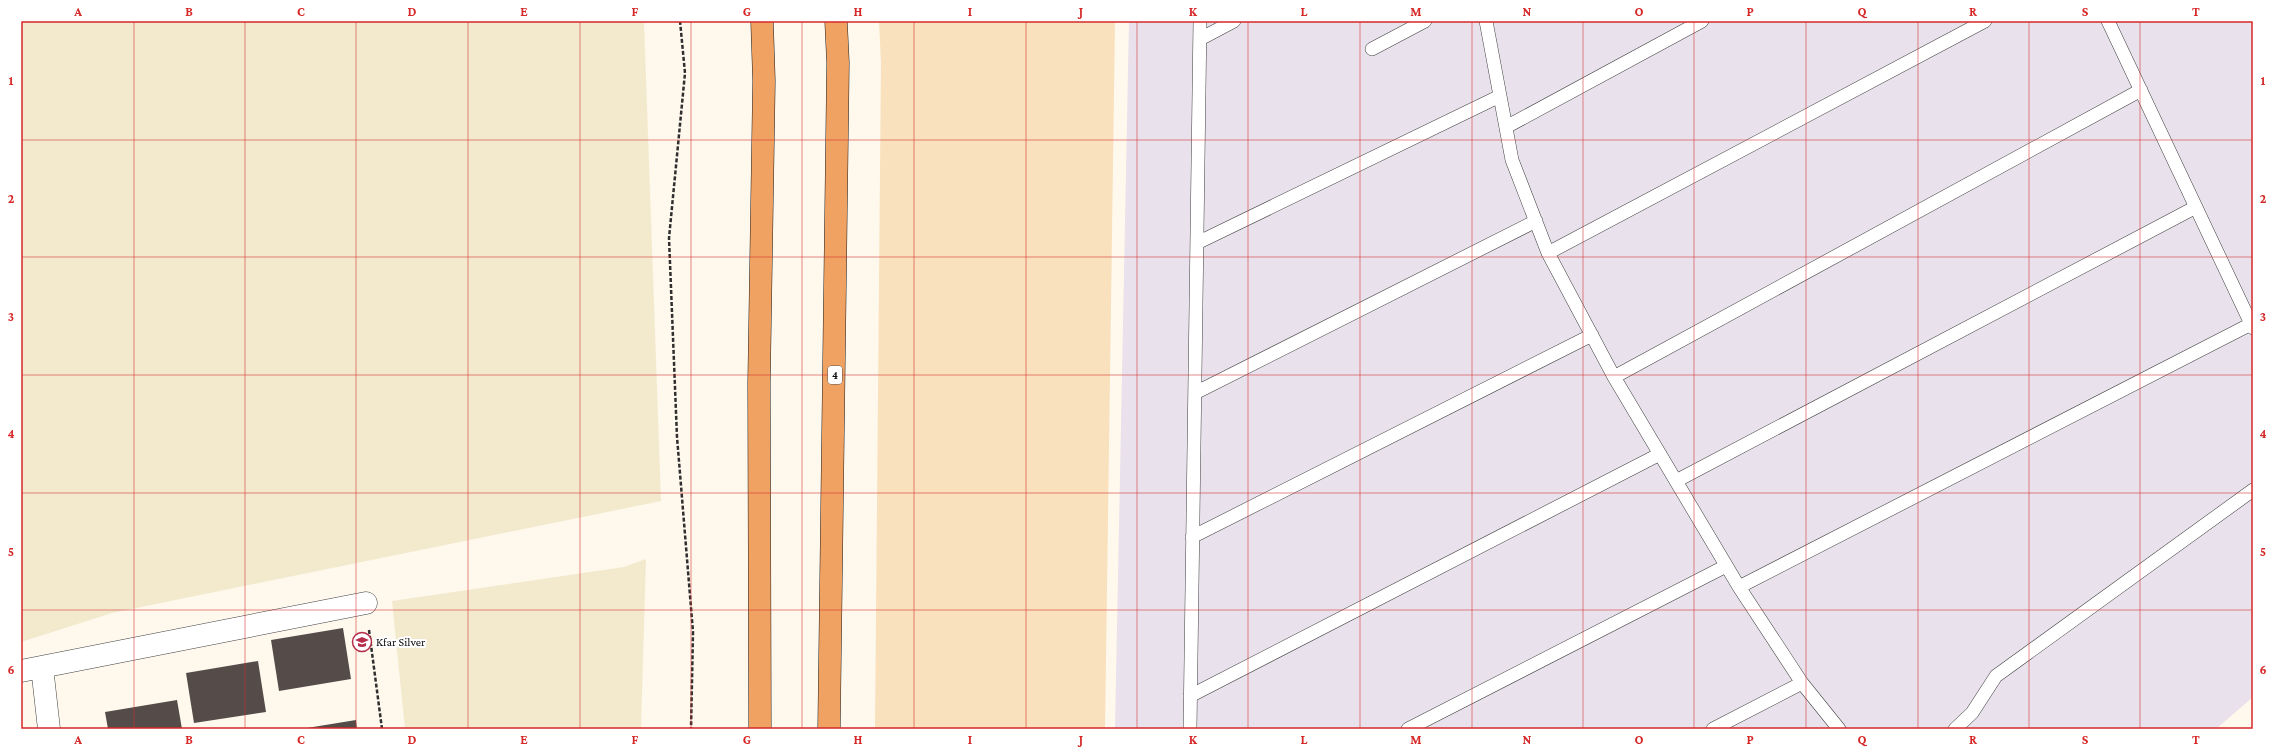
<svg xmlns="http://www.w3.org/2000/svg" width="2274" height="750" viewBox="0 0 2274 750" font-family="'Crimson Pro',serif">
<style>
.industrial{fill:#e9e1eb}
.farmland{fill:#f3eace}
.sand{fill:#f8e1bc}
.building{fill:#554c49}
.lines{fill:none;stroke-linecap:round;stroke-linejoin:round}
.service-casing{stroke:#404040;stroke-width:14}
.minor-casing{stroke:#404040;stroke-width:23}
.trunk-casing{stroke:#1e1e1e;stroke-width:23}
.path{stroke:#2f2f2f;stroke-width:2.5;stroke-dasharray:4 2;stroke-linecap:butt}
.service{stroke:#fff;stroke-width:13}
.minor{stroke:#fff;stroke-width:22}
.trunk{stroke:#f0a262;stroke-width:22}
.grid{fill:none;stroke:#d62828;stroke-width:1;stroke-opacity:0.55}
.labels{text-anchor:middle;stroke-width:4;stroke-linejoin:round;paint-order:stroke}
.shield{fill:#fff;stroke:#565656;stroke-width:1}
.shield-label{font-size:11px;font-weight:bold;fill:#0d0d0d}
.poi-label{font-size:12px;fill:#0d0d0d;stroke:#fff;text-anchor:start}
.neatline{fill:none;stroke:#d62828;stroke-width:1.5}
.grid-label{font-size:13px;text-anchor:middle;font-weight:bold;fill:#d62828}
</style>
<rect width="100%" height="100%" fill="#fef8ed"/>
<path class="industrial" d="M1129 21H2253V697L2216 729H1115Z"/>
<path class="farmland" d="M21 21H644L661 501 112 613 21 642Z
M646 559 641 729H405L392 601 624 567Z"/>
<path class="sand" d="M879 21H1115L1105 729H875L881 63Z"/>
<path class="building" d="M343 628 351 679 279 691 271 640Z
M258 661 266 712 194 723 186 673Z
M177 700 182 729H108L105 712Z
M356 720 357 729H307V728Z"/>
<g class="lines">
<defs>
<path id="service" d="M1486 21 1512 160 1548 253 1614 377 1739 587 1802 683 1839 729
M2108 21 2253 328
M1200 39 1234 21
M1372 49 1425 21
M1506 127 1702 21
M1197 243 1500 96
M1548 253 1985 21
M1614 377 2141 90
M1195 393 1536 221
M1676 481 2196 207
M1192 537 1592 335
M1739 587 2251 324
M1190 696 1660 454
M1190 729 1200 21
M1408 729 1726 566
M1713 729 1802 683
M1955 729 1972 713 1996 676 2253 490"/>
<path id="minor" d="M42 667 49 729
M21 671 366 603"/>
<path id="trunk" d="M760 729 759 383 764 81 762 21
M829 729 838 63 836 21"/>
</defs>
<use href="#service" class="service-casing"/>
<use href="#minor" class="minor-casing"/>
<use href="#trunk" class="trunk-casing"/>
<path class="path" d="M680 21 685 73 669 238 677 437 693 632 691 729
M369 630 382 729"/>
<use href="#service" class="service"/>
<use href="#minor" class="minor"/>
<use href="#trunk" class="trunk"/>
</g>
<path class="grid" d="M134 21V729M245 21V729M356 21V729M468 21V729M580 21V729M691 21V729M802 21V729M914 21V729M1026 21V729M1137 21V729M1248 21V729M1360 21V729M1472 21V729M1583 21V729M1694 21V729M1806 21V729M1918 21V729M2029 21V729M2140 21V729M21 140H2253M21 257H2253M21 375H2253M21 493H2253M21 610H2253"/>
<defs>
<symbol id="school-ring" viewBox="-11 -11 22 22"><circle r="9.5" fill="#fff" stroke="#b62b47" stroke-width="1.5"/><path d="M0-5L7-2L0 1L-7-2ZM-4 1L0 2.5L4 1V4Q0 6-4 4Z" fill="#b62b47"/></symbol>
</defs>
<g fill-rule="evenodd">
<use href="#school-ring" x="351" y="631" width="22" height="22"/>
</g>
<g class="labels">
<rect class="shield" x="828" y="366" width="14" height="18" rx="3"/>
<g class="shield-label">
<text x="835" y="379">4</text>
</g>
<g class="poi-label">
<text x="376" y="646">Kfar Silver</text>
</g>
</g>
<rect width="2274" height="750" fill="none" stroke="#ffffff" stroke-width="44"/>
<rect x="22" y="22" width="2230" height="706" class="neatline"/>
<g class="grid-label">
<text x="78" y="16">A</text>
<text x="189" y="16">B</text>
<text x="301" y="16">C</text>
<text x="412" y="16">D</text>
<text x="524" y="16">E</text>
<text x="635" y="16">F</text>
<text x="747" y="16">G</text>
<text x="858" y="16">H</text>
<text x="970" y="16">I</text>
<text x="1081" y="16">J</text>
<text x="1193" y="16">K</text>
<text x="1304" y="16">L</text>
<text x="1416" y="16">M</text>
<text x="1527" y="16">N</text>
<text x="1639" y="16">O</text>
<text x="1750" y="16">P</text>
<text x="1862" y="16">Q</text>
<text x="1973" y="16">R</text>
<text x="2085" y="16">S</text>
<text x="2196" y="16">T</text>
<text x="11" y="85">1</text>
<text x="2263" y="85">1</text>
<text x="11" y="203">2</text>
<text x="2263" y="203">2</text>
<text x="11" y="321">3</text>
<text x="2263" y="321">3</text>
<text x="11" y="438">4</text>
<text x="2263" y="438">4</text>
<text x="11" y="556">5</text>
<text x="2263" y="556">5</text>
<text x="11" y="674">6</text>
<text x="2263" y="674">6</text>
<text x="78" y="744">A</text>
<text x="189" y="744">B</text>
<text x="301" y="744">C</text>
<text x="412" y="744">D</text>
<text x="524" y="744">E</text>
<text x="635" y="744">F</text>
<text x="747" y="744">G</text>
<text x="858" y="744">H</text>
<text x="970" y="744">I</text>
<text x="1081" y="744">J</text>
<text x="1193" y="744">K</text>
<text x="1304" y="744">L</text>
<text x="1416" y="744">M</text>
<text x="1527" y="744">N</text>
<text x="1639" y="744">O</text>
<text x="1750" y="744">P</text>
<text x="1862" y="744">Q</text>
<text x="1973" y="744">R</text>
<text x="2085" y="744">S</text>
<text x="2196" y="744">T</text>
</g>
</svg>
